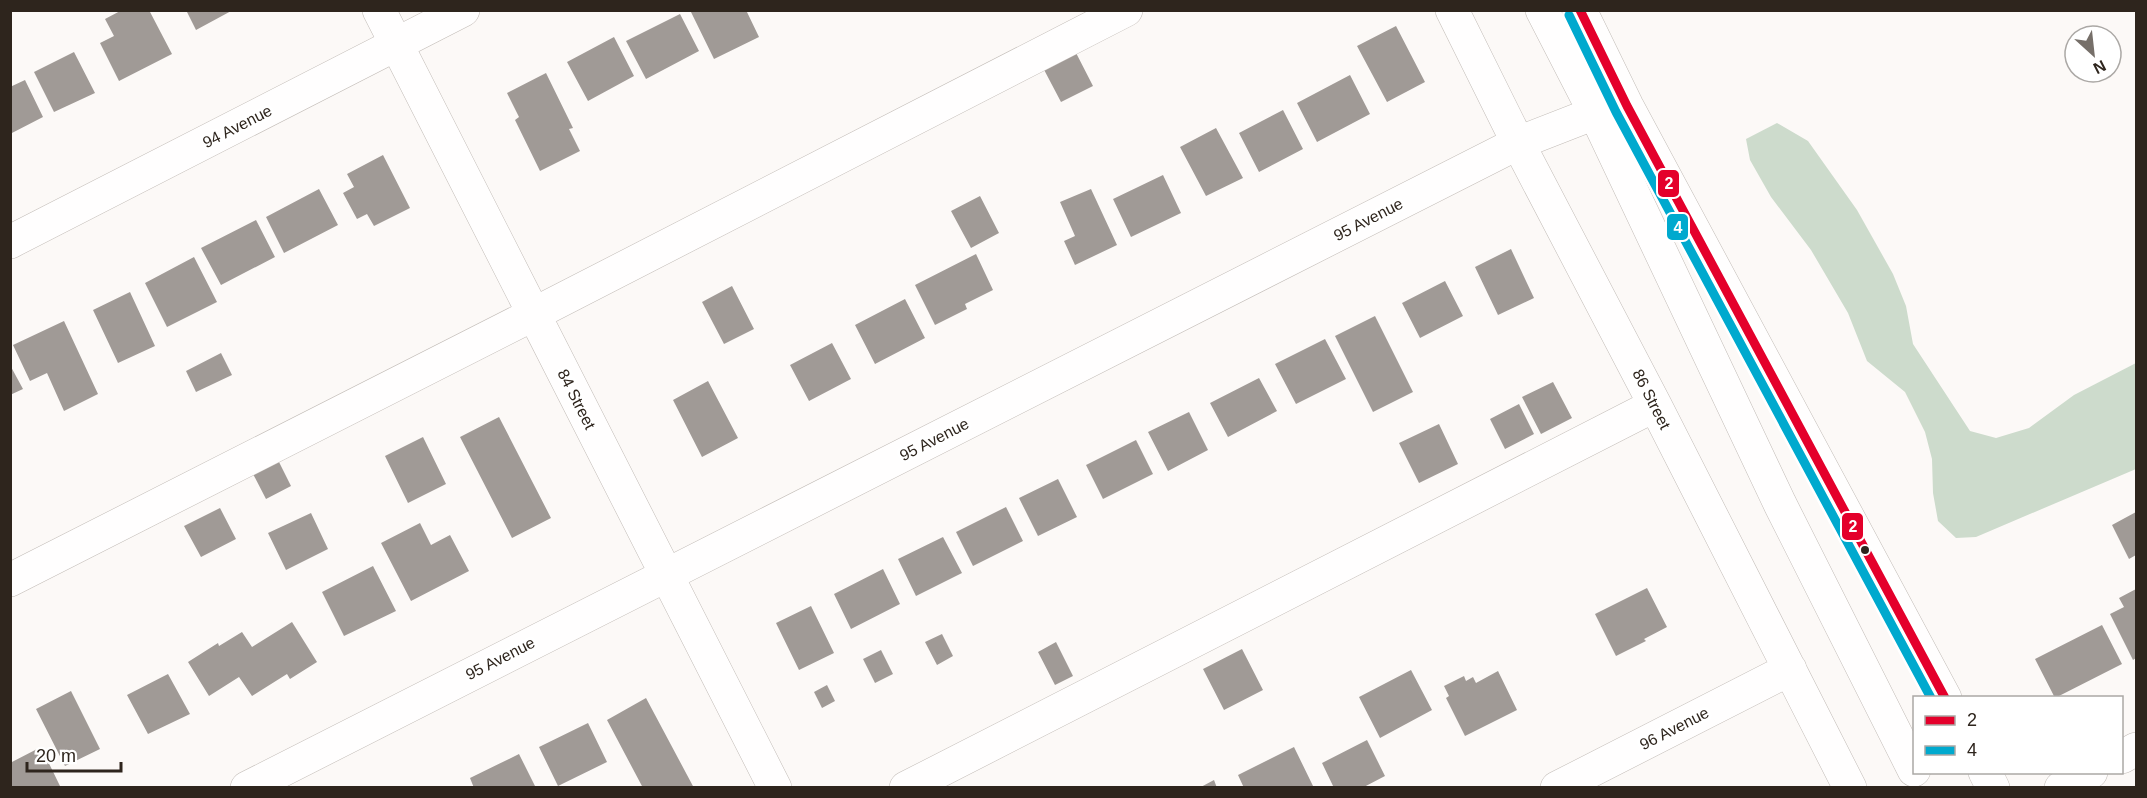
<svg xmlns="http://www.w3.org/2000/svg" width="2147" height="798" viewBox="0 0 2147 798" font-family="Helvetica,sans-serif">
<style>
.forest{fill:#cddbcc}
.building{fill:#a09a96}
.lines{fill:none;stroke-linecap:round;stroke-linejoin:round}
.minor-casing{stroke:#c2bcb7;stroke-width:34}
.major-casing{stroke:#c2bcb7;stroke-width:34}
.minor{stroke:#fffefe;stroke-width:33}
.major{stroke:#fffefe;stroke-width:33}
.bus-1-casing{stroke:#fff;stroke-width:14}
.bus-2-casing{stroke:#fff;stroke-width:14}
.bus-1{stroke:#e4002b;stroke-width:9}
.bus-2{stroke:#00a9ce;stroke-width:9}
.bus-dot{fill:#2e251d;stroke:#fff;stroke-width:2}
.labels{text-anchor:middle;stroke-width:6;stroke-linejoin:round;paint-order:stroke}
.street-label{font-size:16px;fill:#2e251d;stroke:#fff}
.line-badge{stroke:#fff;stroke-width:2}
.badge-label{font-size:16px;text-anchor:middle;font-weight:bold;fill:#fff}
</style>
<rect width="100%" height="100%" fill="#fcf9f7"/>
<path class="forest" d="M1777 123 1808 141 1857 210 1893 274 1906 306 1913 344 1970 431 1996 438 2029 428 2074 395 2136 363V469L1976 537 1956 538 1938 521 1933 493 1932 459 1925 432 1905 392 1867 361 1848 313 1811 250 1771 197 1750 160 1746 139Z"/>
<path class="building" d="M122 10H149L172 54 119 81 100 43 114 36 105 19Z
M186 10H233L196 30Z
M690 10H746L759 37 714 59Z
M680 14 699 51 646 79 626 41Z
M1396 26 1425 82 1387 102 1357 46Z
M614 37 634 76 588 101 567 62Z
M1073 47 1093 86 1061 102 1041 64Z
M74 52 95 93 54 112 34 72Z
M546 73 573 128 569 129 580 151 540 171 515 120 519 117 507 93Z
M1350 75 1370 114 1317 142 1297 103Z
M25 80 43 117 10 134V87Z
M1283 110 1303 149 1259 172 1239 133Z
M1216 128 1243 178 1206 196 1180 147Z
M383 155 410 208 374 226 367 214 357 219 343 193 354 187 347 174Z
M1163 175 1181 213 1131 237 1113 199Z
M319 189 338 225 284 253 266 217Z
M1091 189 1117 245 1075 265 1064 241 1075 236 1060 202Z
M980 196 999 233 971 248 951 211Z
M256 220 275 257 221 285 201 248Z
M1511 249 1534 298 1498 315 1475 267Z
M976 254 993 290 965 304 967 309 935 325 915 285Z
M194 257 217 302 167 327 145 283Z
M1445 281 1463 316 1420 338 1402 303Z
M732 286 754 329 724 344 702 302Z
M130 292 155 346 118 363 93 310Z
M905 299 925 338 875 364 855 325Z
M1375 316 1413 392 1373 412 1335 336Z
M64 321 98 394 64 411 47 373 30 381 13 345Z
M1325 339 1346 379 1296 404 1275 364Z
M832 343 851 379 809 401 790 365Z
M221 353 232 375 196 392 186 371Z
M10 365 23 389 10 395Z
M1259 378 1277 411 1228 437 1210 403Z
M708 381 738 438 702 457 673 400Z
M1553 382 1572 418 1541 434 1522 397Z
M1519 404 1534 434 1505 449 1490 419Z
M1189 412 1208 450 1168 471 1148 432Z
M499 417 551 518 512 538 460 437Z
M1439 424 1458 464 1419 483 1399 443Z
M423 437 446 484 408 503 385 456Z
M1136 440 1153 474 1103 499 1086 465Z
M276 456 291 486 266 499 251 470Z
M1058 479 1077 517 1038 536 1019 498Z
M1006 507 1023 541 973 566 956 532Z
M220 508 236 539 201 557 184 526Z
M2136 512V555L2129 559 2112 525Z
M311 513 328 549 286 570 268 533Z
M420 523 431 545 450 535 469 571 411 601 381 543Z
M943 537 962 573 916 596 898 559Z
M373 566 396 611 344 636 322 592Z
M883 569 900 604 851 629 834 594Z
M1647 588 1667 627 1644 639 1646 641 1616 656 1595 614Z
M2136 589V658L2133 660 2110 614 2124 607 2119 598Z
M811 606 834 653 799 670 776 623Z
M292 622 317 662 290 679 287 674 252 696 239 677 209 696 188 662 218 643 219 646 242 632 252 647Z
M2102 625 2122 664 2055 698 2035 659Z
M942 634 953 656 937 665 925 642Z
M1056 642 1073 676 1055 685 1038 652Z
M1242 649 1263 690 1224 710 1203 669Z
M881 650 893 674 875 683 863 659Z
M1411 670 1432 710 1380 738 1359 697Z
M1498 671 1517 710 1465 736 1446 698 1449 696 1444 686 1464 676 1466 681 1473 677 1476 683Z
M168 674 190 714 148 734 127 695Z
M827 685 835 701 822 708 814 692Z
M71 691 100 749 65 766 36 709Z
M646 698 694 788H643L607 720Z
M588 723 607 762 558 786 539 747Z
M1367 740 1385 776 1362 788H1334L1322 763Z
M41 747 60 786 56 788H10V763Z
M1294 747 1314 788H1244L1238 775Z
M519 754 536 788H474L470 778Z
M1214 780 1217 788H1199Z"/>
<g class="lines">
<defs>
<path id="minor" d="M379 10 775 788
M1452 10 1518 143 1655 405 1850 788
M10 242 463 10
M10 580 534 314 1126 10
M2122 757 2136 749
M247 788 1518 143 1595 113 1624 107
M906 788 1655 405
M1557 788 1790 669
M2061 788 2091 772"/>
<path id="major" d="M1542 10 1595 113 1780 504 1914 770
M1580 10 1627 106 1945 698
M1985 772 1993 788"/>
</defs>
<use href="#minor" class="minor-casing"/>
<use href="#major" class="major-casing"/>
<use href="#minor" class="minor"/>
<use href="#major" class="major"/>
<defs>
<path id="bus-1" d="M1580 10 1627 106 1945 698"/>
<path id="bus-2" d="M1569 15 1616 112 1931 698"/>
</defs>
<use href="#bus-1" class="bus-1-casing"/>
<use href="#bus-2" class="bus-2-casing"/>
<use href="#bus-1" class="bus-1"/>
<use href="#bus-2" class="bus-2"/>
</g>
<circle class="bus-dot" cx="1865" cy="550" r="5"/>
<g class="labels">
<g class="street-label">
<text transform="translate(237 126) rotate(-27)" y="6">94 Avenue</text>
<text transform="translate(1368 219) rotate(-27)" y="6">95 Avenue</text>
<text transform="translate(577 399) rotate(63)" y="6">84 Street</text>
<text transform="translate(1652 399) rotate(63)" y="6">86 Street</text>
<text transform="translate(934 439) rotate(-27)" y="6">95 Avenue</text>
<text transform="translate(500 658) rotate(-27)" y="6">95 Avenue</text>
<text transform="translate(1674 728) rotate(-27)" y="6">96 Avenue</text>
</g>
</g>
<g class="line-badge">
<rect x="1657" y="169" width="23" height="29" rx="6" fill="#e4002b"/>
<rect x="1666" y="213" width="23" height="28" rx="6" fill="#00a9ce"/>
<rect x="1841" y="512" width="23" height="29" rx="6" fill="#e4002b"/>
</g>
<g class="badge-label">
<text x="1669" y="189">2</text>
<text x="1678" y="233">4</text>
<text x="1853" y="532">2</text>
</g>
<rect width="2147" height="798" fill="none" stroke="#2e251d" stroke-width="24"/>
<rect x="1913" y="696" width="210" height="78" fill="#ffffff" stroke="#aba8a5" stroke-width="1.5"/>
<rect x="1925" y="716" width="30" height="9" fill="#e4002b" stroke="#aba8a5" stroke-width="1.5"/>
<text x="1967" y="726" font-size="18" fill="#2e251d">2</text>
<rect x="1925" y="746" width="30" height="9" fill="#00a9ce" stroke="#aba8a5" stroke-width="1.5"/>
<text x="1967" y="756" font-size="18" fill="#2e251d">4</text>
<g transform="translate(2093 54) rotate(153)"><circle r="28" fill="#ffffff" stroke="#aba8a5" stroke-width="1.5"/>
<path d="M0-4.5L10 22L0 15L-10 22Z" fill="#766f69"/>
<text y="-9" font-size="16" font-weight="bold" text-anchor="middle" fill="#2e251d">N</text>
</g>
<path d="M27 762v9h94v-9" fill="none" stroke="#2e251d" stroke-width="3"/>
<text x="36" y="762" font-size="18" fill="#2e251d" stroke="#ffffff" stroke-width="4.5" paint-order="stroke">20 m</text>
</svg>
